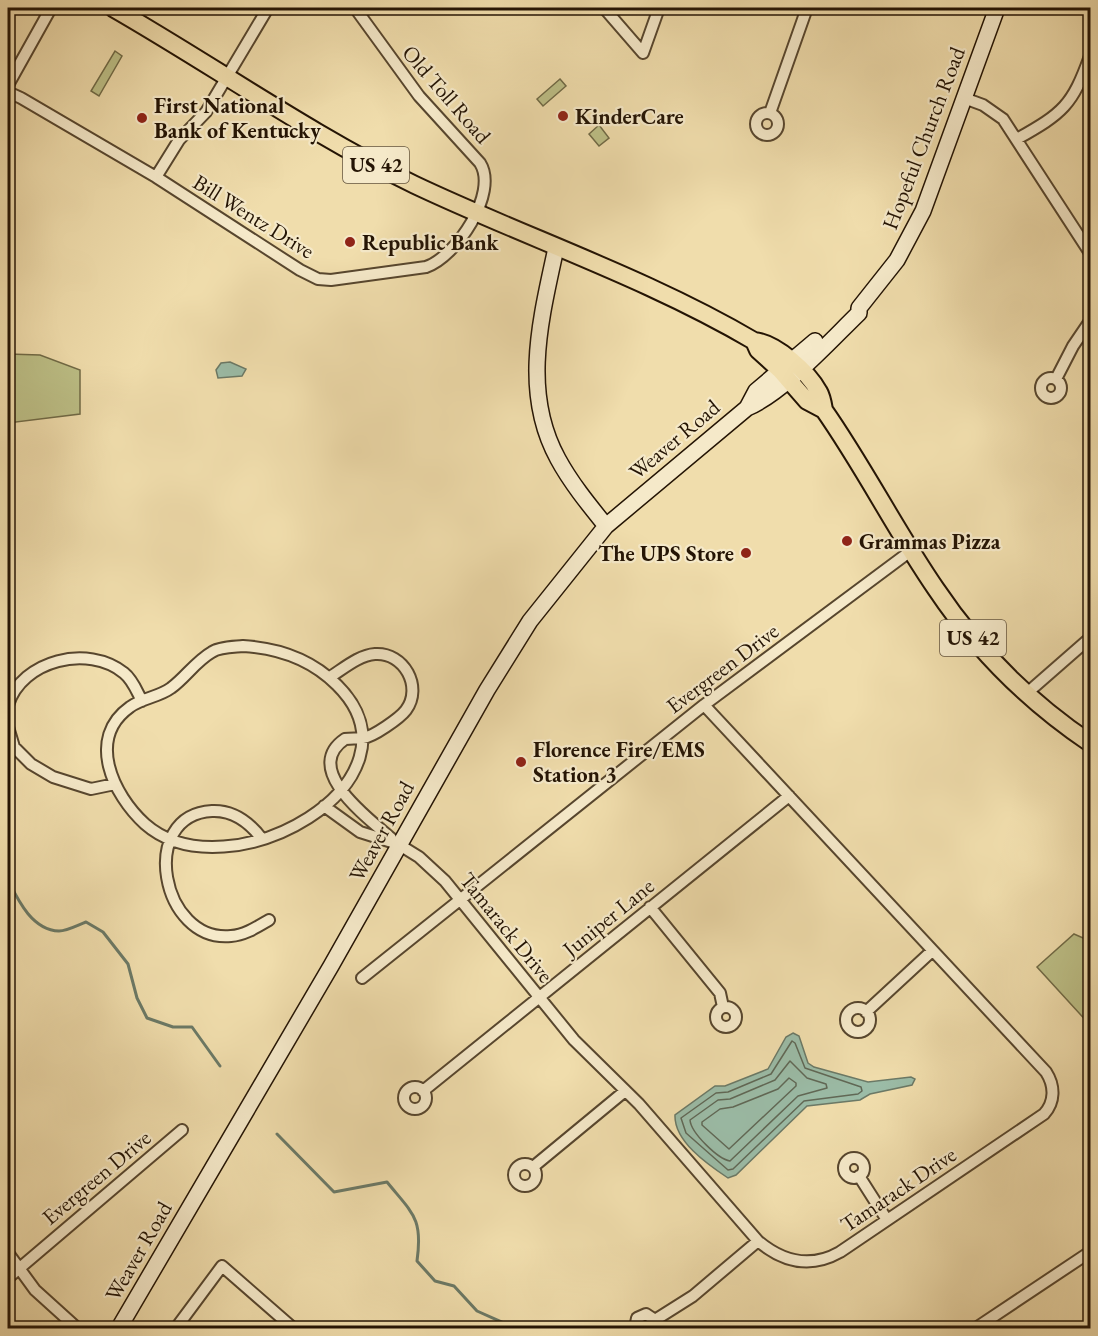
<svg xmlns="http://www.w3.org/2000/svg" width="1098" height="1336" viewBox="0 0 1098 1336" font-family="'EB Garamond',serif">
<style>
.green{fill:#bdc087;stroke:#706a46;stroke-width:1.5}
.water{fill:#9bbca7;stroke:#6b7966;stroke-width:1.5}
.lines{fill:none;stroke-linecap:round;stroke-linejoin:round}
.shore{stroke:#606856;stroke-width:1.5}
.stream{stroke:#6b7966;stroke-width:3}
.minor-casing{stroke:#57462e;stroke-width:14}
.secondary-casing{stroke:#241404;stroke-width:18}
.primary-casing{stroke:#241404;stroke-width:20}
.minor{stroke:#f5e9c9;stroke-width:10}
.secondary{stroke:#f5e9c9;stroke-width:15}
.primary{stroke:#f0ddac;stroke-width:16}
.poi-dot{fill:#8f2418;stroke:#f5e9c9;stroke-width:2}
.labels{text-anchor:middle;stroke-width:4.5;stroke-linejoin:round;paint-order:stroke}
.shield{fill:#f5e9c9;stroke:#63543f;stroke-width:1.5}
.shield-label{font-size:21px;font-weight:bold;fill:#241404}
.street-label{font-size:22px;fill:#241404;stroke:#f5e9c9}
.poi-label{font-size:22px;font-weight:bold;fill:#241404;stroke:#f5e9c9;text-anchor:start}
</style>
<rect width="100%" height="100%" fill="#f0ddac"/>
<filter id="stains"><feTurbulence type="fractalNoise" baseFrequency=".00333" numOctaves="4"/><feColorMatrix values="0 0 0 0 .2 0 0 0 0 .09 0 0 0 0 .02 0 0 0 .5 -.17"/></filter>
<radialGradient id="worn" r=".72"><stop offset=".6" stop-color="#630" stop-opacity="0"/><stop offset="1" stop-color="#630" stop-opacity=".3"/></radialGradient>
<path class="green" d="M115 51 122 56 99 96 91 91Z
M560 79 566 86 543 106 537 99Z
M599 125 609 138 599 146 589 134Z
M8 354 40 355 80 370V414L8 423Z
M1074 934 1090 941V1025L1037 967Z"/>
<path class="water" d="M230 362 246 369 242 376 218 378 216 370 221 363Z
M793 1033 799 1036 808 1063 814 1067 868 1082 911 1077 915 1079 912 1085 870 1094 860 1100 807 1106 736 1175 728 1178C707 1164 674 1141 675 1115L715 1086H725L768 1069 786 1037Z"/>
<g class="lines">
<path class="shore" d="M792 1041 795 1043 805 1068 861 1087 862 1091 858 1094 804 1101 733 1169 728 1170 686 1133 681 1118 716 1093 728 1092 771 1074Z
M790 1061 807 1078 826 1084 827 1088 798 1096 730 1161C718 1159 691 1133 690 1120L718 1100 730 1099 775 1080Z
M789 1078 796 1083V1086L729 1149 702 1125V1122L720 1109 733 1107 778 1089Z"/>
<path class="stream" d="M8 880C18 900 32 930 59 931 67 931 78 925 86 922L103 932 128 964 137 998 147 1018 173 1027H192L220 1066
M277 1134 334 1192 387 1182C413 1214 423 1218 417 1261L435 1281 454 1286 477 1311 515 1328"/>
<defs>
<path id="minor" d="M604 8 643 53
M643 53 659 8
M8 85 51 8
M8 92 21 98 156 177 300 270 318 279 331 280 426 267C456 257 499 193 480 163L419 96 355 8
M964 98 983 105 1003 119 1090 253
M770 113 807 8
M756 124a11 11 0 1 1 22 0a11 11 0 1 1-22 0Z
M1017 139C1063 113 1072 106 1090 56
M156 177 179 140 206 112 268 8
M1041 388a10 10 0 1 1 20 0a10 10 0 1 1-20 0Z
M1056 379 1073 346 1090 321
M243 646C278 648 311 659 337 685 434 781 228 897 145 824 113 795 86 738 130 707 142 698 159 697 171 688 185 678 196 661 212 652 219 647 234 647 243 646Z
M330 677C343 669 359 655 375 654 404 652 423 687 406 710 400 718 373 737 363 738 357 739 351 738 345 739 301 769 368 818 391 838
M1026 694 1090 638
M8 705C22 660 88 644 124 673 133 680 137 692 142 701
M8 727 14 747 31 764 53 777 91 789 115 784
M324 806 360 832 398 844 419 857 445 881 574 1040 639 1104 758 1241C783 1262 810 1269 840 1252L1044 1114C1055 1102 1055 1086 1046 1072L704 705
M262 839C250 823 234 810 212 811 137 815 161 943 231 936 245 935 257 927 269 920
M650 907 720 993 723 1007
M362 978 704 705 912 550
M716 1017a10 10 0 1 1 20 0a10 10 0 1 1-20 0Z
M846 1020a12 12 0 1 1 24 0a12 12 0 1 1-24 0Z
M866 1012 932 951
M404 1098a11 11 0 1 1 22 0a11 11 0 1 1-22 0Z
M423 1091 789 796
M844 1168a10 10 0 1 1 20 0a10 10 0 1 1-20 0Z
M514 1175a11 11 0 1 1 22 0a11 11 0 1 1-22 0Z
M533 1167 625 1091
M859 1176 887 1220
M8 1253 35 1290 77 1328
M8 1278 182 1130
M655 1320 693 1296 758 1241
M176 1328 222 1266 293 1328
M635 1328 637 1318 646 1314 655 1320 656 1328
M976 1328 1090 1252"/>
<path id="secondary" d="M556 248C541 318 521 392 558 459 571 483 589 505 606 526
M747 408 756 391 815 341
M119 1328 331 966 487 690 530 621 606 526 747 408C783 393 830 341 859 313V308L897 260 923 211 997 8"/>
<path id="primary" d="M113 8C214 66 310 134 415 185 527 238 647 278 754 341 776 343 808 372 819 392 822 397 823 404 824 410 864 467 896 531 936 589 977 650 1029 702 1090 743
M754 341 758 350 780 370 807 401 824 410"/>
</defs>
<use href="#minor" class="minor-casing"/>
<use href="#secondary" class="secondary-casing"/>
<use href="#primary" class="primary-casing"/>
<use href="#minor" class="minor"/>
<use href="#secondary" class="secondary"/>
<use href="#primary" class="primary"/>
</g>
<g class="poi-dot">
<circle cx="563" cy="116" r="6"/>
<circle cx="142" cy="118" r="6"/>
<circle cx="350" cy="242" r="6"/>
<circle cx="847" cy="541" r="6"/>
<circle cx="746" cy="553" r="6"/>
<circle cx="521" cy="762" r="6"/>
</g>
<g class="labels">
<g class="shield">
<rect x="343" y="147" width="66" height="36" rx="4.5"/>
<rect x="940" y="620" width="66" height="36" rx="4.5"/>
</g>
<g class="shield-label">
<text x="376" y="172">US 42</text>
<text x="973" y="645">US 42</text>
</g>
<g class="street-label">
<text transform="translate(447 94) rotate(49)" y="8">Old Toll Road</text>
<text transform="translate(923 138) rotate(-69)" y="8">Hopeful Church Road</text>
<text transform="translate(254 216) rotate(32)" y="8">Bill Wentz Drive</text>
<text transform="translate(674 439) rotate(-40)" y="8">Weaver Road</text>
<text transform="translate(722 668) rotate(-37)" y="8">Evergreen Drive</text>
<text transform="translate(381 831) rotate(-61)" y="8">Weaver Road</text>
<text transform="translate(608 917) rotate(-39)" y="8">Juniper Lane</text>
<text transform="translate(507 927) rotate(51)" y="8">Tamarack Drive</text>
<text transform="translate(96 1177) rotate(-40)" y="8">Evergreen Drive</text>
<text transform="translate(898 1189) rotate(-34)" y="8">Tamarack Drive</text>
<text transform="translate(138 1251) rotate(-60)" y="8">Weaver Road</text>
</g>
<g class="poi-label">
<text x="154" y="113">First National<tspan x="154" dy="25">Bank of Kentucky</tspan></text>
<text x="575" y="124">KinderCare</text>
<text x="362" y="250">Republic Bank</text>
<text x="859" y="549">Grammas Pizza</text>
<text x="734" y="561" text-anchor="end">The UPS Store</text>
<text x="533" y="757">Florence Fire/EMS<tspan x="533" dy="25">Station 3</tspan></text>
</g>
</g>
<rect width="1098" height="1336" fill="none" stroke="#f0ddac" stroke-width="30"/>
<rect x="9" y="9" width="1080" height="1318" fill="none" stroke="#241404" stroke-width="3"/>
<rect x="15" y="15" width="1068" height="1306" fill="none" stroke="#241404" stroke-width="1.5"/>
<rect width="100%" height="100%" filter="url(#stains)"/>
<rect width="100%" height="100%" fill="url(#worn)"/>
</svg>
